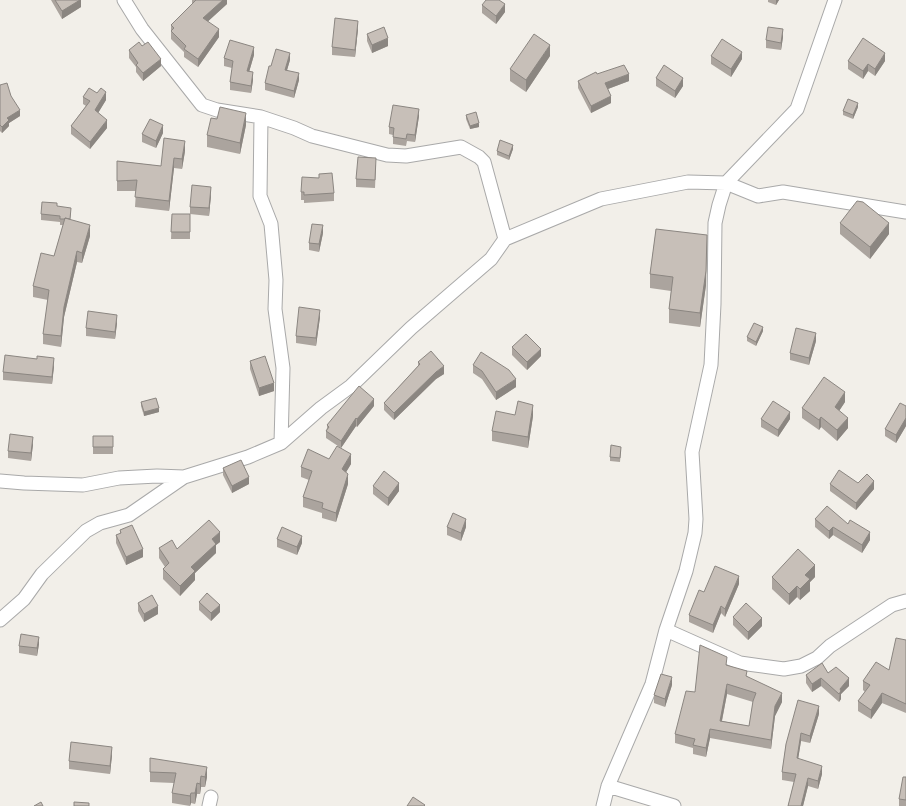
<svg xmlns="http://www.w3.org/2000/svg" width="906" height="806" viewBox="0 0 906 806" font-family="'PT Sans Narrow',sans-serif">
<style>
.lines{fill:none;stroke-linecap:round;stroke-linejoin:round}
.street-casing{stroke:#a9a9a9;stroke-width:15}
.street{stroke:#fff;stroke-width:13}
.wall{fill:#aba49e;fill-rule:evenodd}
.shaded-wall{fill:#8b8681}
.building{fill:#c7bfb8;stroke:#8b8681;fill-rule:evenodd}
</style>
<rect width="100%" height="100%" fill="#f2efe9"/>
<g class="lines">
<defs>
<path id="street" d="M124 0 142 29 202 105 217 110 261 117 294 128 312 136 387 155 406 156 461 147 479 157 484 162 505 239
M261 117 260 196 271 224 276 280 275 309 283 368 281 443
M0 481 24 483 83 485 119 478 157 476 184 477 248 457 281 443 321 408 351 386 411 328 491 259 505 239 601 199 688 182 726 183 758 196 783 192 906 212
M0 620 24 599 42 574 86 531 100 523 129 515 184 477
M666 630 740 663 784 669 801 666 817 658 830 646 892 605 906 601
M608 786 674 806
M209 806 211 797
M603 806 608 786 652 684 666 630 686 571 695 533 696 519 692 452 711 365 714 304 715 223 719 205 726 183 797 109 835 0"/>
</defs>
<use href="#street" class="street-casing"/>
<use href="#street" class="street"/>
</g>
<path class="wall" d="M51 0H81V7L62 19Z
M192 0H227V4L208 21 219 37 198 67 184 57V52L171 39V25L192 4Z
M768 0H779L776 5 768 2Z
M482 5 505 12 496 24 482 13Z
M358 29 355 57 332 55V47Z
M367 34 388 46 372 53 367 41Z
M783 37 781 50 766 48V40Z
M142 46 161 66 143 81 136 72V67L129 58V50Z
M254 55 249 72 253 80 251 93 230 90V82L232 68 224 66V58Z
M550 56 526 92 510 81V69Z
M711 56 742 59 731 77 711 64Z
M290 60 287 70 299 80 294 98 265 90V83L271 66Z
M848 61H885L875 76 868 71 863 79 848 69Z
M597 74 629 81 608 89 611 103 591 113 578 88V81Z
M656 78 683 86 675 98 656 86Z
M0 85 20 116 9 123V126L2 133 0 131Z
M83 97 106 100 98 113 107 128 90 149 71 134V126L86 106 83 104Z
M858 107 853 119 843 115V111Z
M466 115 479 127 470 129 466 119Z
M419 116 415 142 407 141 406 146 393 144V135L389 134V127Z
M217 119 246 125 240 154 207 147V135Z
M163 133 156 148 142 142V134Z
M513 149 509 160 497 155V151Z
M185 151 182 169 174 168 169 211 135 207 136 191H117V161L161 166Z
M376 165 375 188 356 187V179Z
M319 178 334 193V201L304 203V200H301V192Z
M211 195 209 216 190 214V207Z
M57 206 71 214 70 220 90 236 82 263 77 262 64 317 61 347 43 344V334L48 300 33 297V286L54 256 63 225H60V222L41 220V214Z
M172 214H190V239H171Z
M840 223 889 234 870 259 840 234Z
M656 229 706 285 700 327 669 323V309L671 291 650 288V274Z
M323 233 319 252 309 250V243Z
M320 317 316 346 296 343V336Z
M117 323 115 339 86 336V328Z
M763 331 756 346 747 341V337Z
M816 341 809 365 790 360V353Z
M512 347 541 356 527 370 512 355Z
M250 361 274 391 259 396 250 369Z
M418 362 444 374 436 379 394 420 384 410V403L418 366Z
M473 365 516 387 496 400 482 379 473 373Z
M54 366 52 384 3 380V372Z
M141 402 159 412 144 416 141 406Z
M845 402 839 411 848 428 837 441 821 427 819 430 802 418V408Z
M374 406 357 427 356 426 341 448 326 438V431L327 428V425Z
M906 406V426L896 443 885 436V429Z
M533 416 528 448 492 441V431Z
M761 419H790L778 437 761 427Z
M93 436H113V454H93Z
M33 444 31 461 8 458V451Z
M621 450 620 462 610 461V457Z
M329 459 351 464 346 472 348 484 336 522 322 518V513L303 507V497L309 480 301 477V467Z
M223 468 249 484 232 493 223 475Z
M858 483 874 489 856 510 830 491V484Z
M373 486 399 491 388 506 373 494Z
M815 519 848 524 870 540 862 553 833 535 829 539 815 527Z
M447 527H466L461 541 447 535Z
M120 530 143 557 126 565 116 543V535L120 534Z
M277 539 302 543 297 555 277 547Z
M220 542 216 545V553L195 573V580L180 596 163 579V569L165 567 159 558V548L177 549Z
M772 577H815L810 582V591L800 600 797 597 789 605 772 589Z
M739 584 725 617 721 613 713 633 689 622V615L704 592Z
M199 602 220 612 211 621 199 610Z
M138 603 158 614 144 622 138 611Z
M733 617 762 626 748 640 733 625Z
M906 640V713L882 703 871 719 858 711V701L865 692 863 690V681L889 670Z
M39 644 37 656 19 653V646Z
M727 665 747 676 782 702 775 716 771 749 710 738 706 757 693 754V748L675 743V734L695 692ZM727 694 753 702 749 726 722 721Z
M828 673 849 686 841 694V699L839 702 821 686 812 692 806 683V675Z
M672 685 665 707 654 703V695Z
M819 714 810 743 801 741 798 759 822 774 818 789 808 786 803 806H788L794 782 782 780V772L786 744Z
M112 755 110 774 69 769V761Z
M150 758 207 777 205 787H201L200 794H197L195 804 191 803 190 806 172 803V793L174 783 150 782Z
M906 777V806H899V799Z"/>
<path class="shaded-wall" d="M80 0H81V7L62 19V11Z
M223 0H227V4L203 26V18Z
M776 0H779L776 5Z
M505 4V12L496 24V16Z
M358 21V29L355 57V50Z
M219 29V37L198 67V59Z
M783 29V37L781 50V43Z
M388 38V46L372 53V45Z
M550 45V56L526 92V80Z
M254 47V55L247 79V71Z
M742 52V59L731 77V69Z
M290 53V60L285 77V70Z
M885 53V61L875 76V69Z
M161 59V66L143 81V73Z
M868 64V71L863 79V71Z
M253 72V80L251 93V86Z
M299 73V80L294 98V91Z
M629 74V81L605 90V83Z
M683 78V86L675 98V91Z
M106 92V100L95 118V110Z
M611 96V103L591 113V106Z
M858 103V107L853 119V115Z
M419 109V116L415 142V135Z
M20 110V116L9 123V126L2 133V127L7 118Z
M246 113V125L240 154V143Z
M107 120V128L90 149V142Z
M479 123V127L470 129V126Z
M163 125V133L156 148V141Z
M185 141V151L182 169V159Z
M513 145V149L509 160V156Z
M174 158V168L169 211V201Z
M211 187V195L209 216V208Z
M889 223V234L870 259V247Z
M90 225V236L82 263V253Z
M323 225V233L319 252V244Z
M707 235 706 285 700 327V313Z
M77 251V262L64 317 61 347V336L64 307Z
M320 310V317L316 346V338Z
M117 315V323L115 339V332Z
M763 327V331L756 346V342Z
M816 333V341L809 365V358Z
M541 349V356L527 370V362Z
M54 358V366L52 384V377Z
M444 366V374L436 379 394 420V413L436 372Z
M516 379V387L496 400V392Z
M274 383V391L259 396V388Z
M845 392V402L835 417V407Z
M374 399V406L357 427V419Z
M533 405V416L528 448V437Z
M159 408V412L144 416V412Z
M790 412V419L778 437V430Z
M821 417V427L819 430V420Z
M356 418V426L341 448V441Z
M848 418V428L837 441V430Z
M906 418V426L896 443V435Z
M33 437V444L31 461V453Z
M351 454V464L342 479V469Z
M348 474V484L336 522V513Z
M249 477V484L232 493V486Z
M874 481V489L856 510V503Z
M399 483V491L388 506V498Z
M466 519V527L461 541V533Z
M833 527V535L829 539V531Z
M220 532V542L216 545V553L195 573V580L180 596V586L191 567 212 539Z
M870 532V540L862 553V545Z
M302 536V543L297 555V547Z
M143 549V557L126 565V557Z
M815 565V577L810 582V591L800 600V589L805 575Z
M739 576V584L725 617V609Z
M797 586V597L789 605V594Z
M220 605V612L211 621V613Z
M158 606V614L144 622V614Z
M721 606V613L713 633V625Z
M762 618V626L748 640V632Z
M39 637V644L37 656V648Z
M672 677V685L665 707V699Z
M821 678V686L812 692V684Z
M849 678V686L841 694V699L839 702 840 689Z
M727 684V694L720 730V721Z
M782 693V702L775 716 771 749V740L775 706Z
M882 693V703L871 719V710Z
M819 706V714L810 743V736Z
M710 729V738L706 757V748Z
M801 733V741L797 766V758Z
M112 747V755L110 774V766Z
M822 766V774L818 789V781Z
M207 767V777L205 787V777Z
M201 776V787L200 794V784Z
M808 778V786L803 806H801Z
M197 783V794L195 804V793Z
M191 793V803L190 806V796Z"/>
<path class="building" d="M55 0H80L62 11Z
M196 0H223L203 18 219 29 198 59 184 49 186 46 171 31 174 28 171 25Z
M486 0H499L505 4 496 16 482 5Z
M335 18 358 21 355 50 332 47Z
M384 27 388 38 372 45 367 34Z
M768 27 783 29 781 43 766 40Z
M534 34 550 45 526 80 510 69Z
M863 38 885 53 875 69 868 64 863 71 848 61Z
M722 39 742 52 731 69 711 56Z
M230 40 254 47 247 71 253 72 251 86 230 82 233 61 224 58Z
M139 42 142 46 148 42 161 59 143 73 136 65 138 63 129 50Z
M276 49 290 53 285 70 299 73 294 91 265 83 269 66H271Z
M624 65 629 74 605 83 611 96 591 106 578 81 596 72 597 74Z
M664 65 683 78 675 91 656 78Z
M7 83 11 96 20 110 7 118 9 120 2 127 0 125V85Z
M89 88 97 93 101 88 106 92 95 110 107 120 90 142 71 126 90 101 83 97Z
M848 99 858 103 853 115 843 111Z
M393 105 419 109 415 135 407 134 406 139 393 137 394 128 389 127Z
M220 107 246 113 240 143 207 135 211 118 217 119Z
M476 112 479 123 470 126 466 115Z
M150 119 163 125 156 141 142 134Z
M164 138 185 141 182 159 174 158 169 201 135 197 137 180 117 181V161L161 166Z
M500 140 513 145 509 156 497 151Z
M358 157 376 158 375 180 356 179Z
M332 173 334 193 304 195V192H301L302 177 319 178V174Z
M192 185 211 187 209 208 190 207Z
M857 201 863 202 889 223 870 247 840 223Z
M42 202 57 203V206L71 208 70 219 65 218V219H60V216L41 214Z
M172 214H190V232H171Z
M65 218 90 225 82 253 77 251 64 307 61 336 43 334 49 290 33 286 41 253 54 256Z
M312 224 323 225 319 244 309 243Z
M656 229 707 235 706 271 700 313 669 309 673 277 650 274Z
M299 307 320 310 316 338 296 336Z
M88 311 117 315 115 332 86 328Z
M754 323 763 327 756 342 747 337Z
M796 328 816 333 809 358 790 353Z
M526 334 541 349 527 362 512 347Z
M431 351 444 366 436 372 394 413 384 403 420 364 418 362Z
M481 352 509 370 516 379 496 392 482 371 473 365Z
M5 355 37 359V356L54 358 52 377 3 372Z
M265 356 274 383 259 388 250 361Z
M824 377 845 392 835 407 848 418 837 430 821 417 819 420 802 408Z
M359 386 374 399 357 419 356 418 341 441 326 431 329 427 327 425Z
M156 398 159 408 144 412 141 402Z
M518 401 533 405 528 437 492 431 496 411 515 415Z
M773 401 790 412 778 430 761 419Z
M900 403 906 406V418L896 435 885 429Z
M10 434 33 437 31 453 8 451Z
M93 436H113V447H93Z
M611 445 621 447 620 458 610 457Z
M337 446 351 454 342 469 348 474 336 513 322 508 323 503 303 497 312 471 301 467 308 449 329 459Z
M241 460 249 477 232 486 223 468Z
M839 470 858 483 867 474 874 481 856 503 830 484Z
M384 471 399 483 388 498 373 486Z
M827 506 848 524 850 520 870 532 862 545 833 527 829 531 815 519Z
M453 513 466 519 461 533 447 527Z
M209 520 220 532 212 539 216 544 191 567 195 571 180 586 163 569 169 563 159 548 172 540 177 549Z
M132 525 143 549 126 557 116 535 121 533 120 530Z
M282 527 302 536 297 547 277 539Z
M798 549 815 565 805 575 810 579 800 589 797 586 789 594 772 577Z
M715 566 739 576 725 609 721 606 713 625 689 615 699 590 704 592Z
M207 593 220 605 211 613 199 602Z
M152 595 158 606 144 614 138 603Z
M746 603 762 618 748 632 733 617Z
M21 634 39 637 37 648 19 646Z
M896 638 906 640V704L882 693 871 710 858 701 870 685 863 681 876 662 889 670Z
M700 645 727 657 726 665 747 671 746 676 782 693 775 706 771 740 710 729 706 748 693 745 695 739 675 734 686 691 695 692ZM727 684 756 693 753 701 749 726 720 721Z
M822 663 828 673 836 667 849 678 840 689 841 691 839 694 821 678 812 684 806 675Z
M661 674 672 677 665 699 654 695Z
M798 700 819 706 810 736 801 733 797 758 822 766 818 781 808 778 801 806H788L796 774 782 772 786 744Z
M71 742 112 747 110 766 69 761Z
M150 758 207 767 205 777 201 776 200 784 197 783 195 793H191L190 796 172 793 176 773 150 772Z
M903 777H906V800L899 799Z
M413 797 425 805 424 806H407Z
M41 802 43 806H34Z
M74 802 89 803V806H74Z"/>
</svg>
